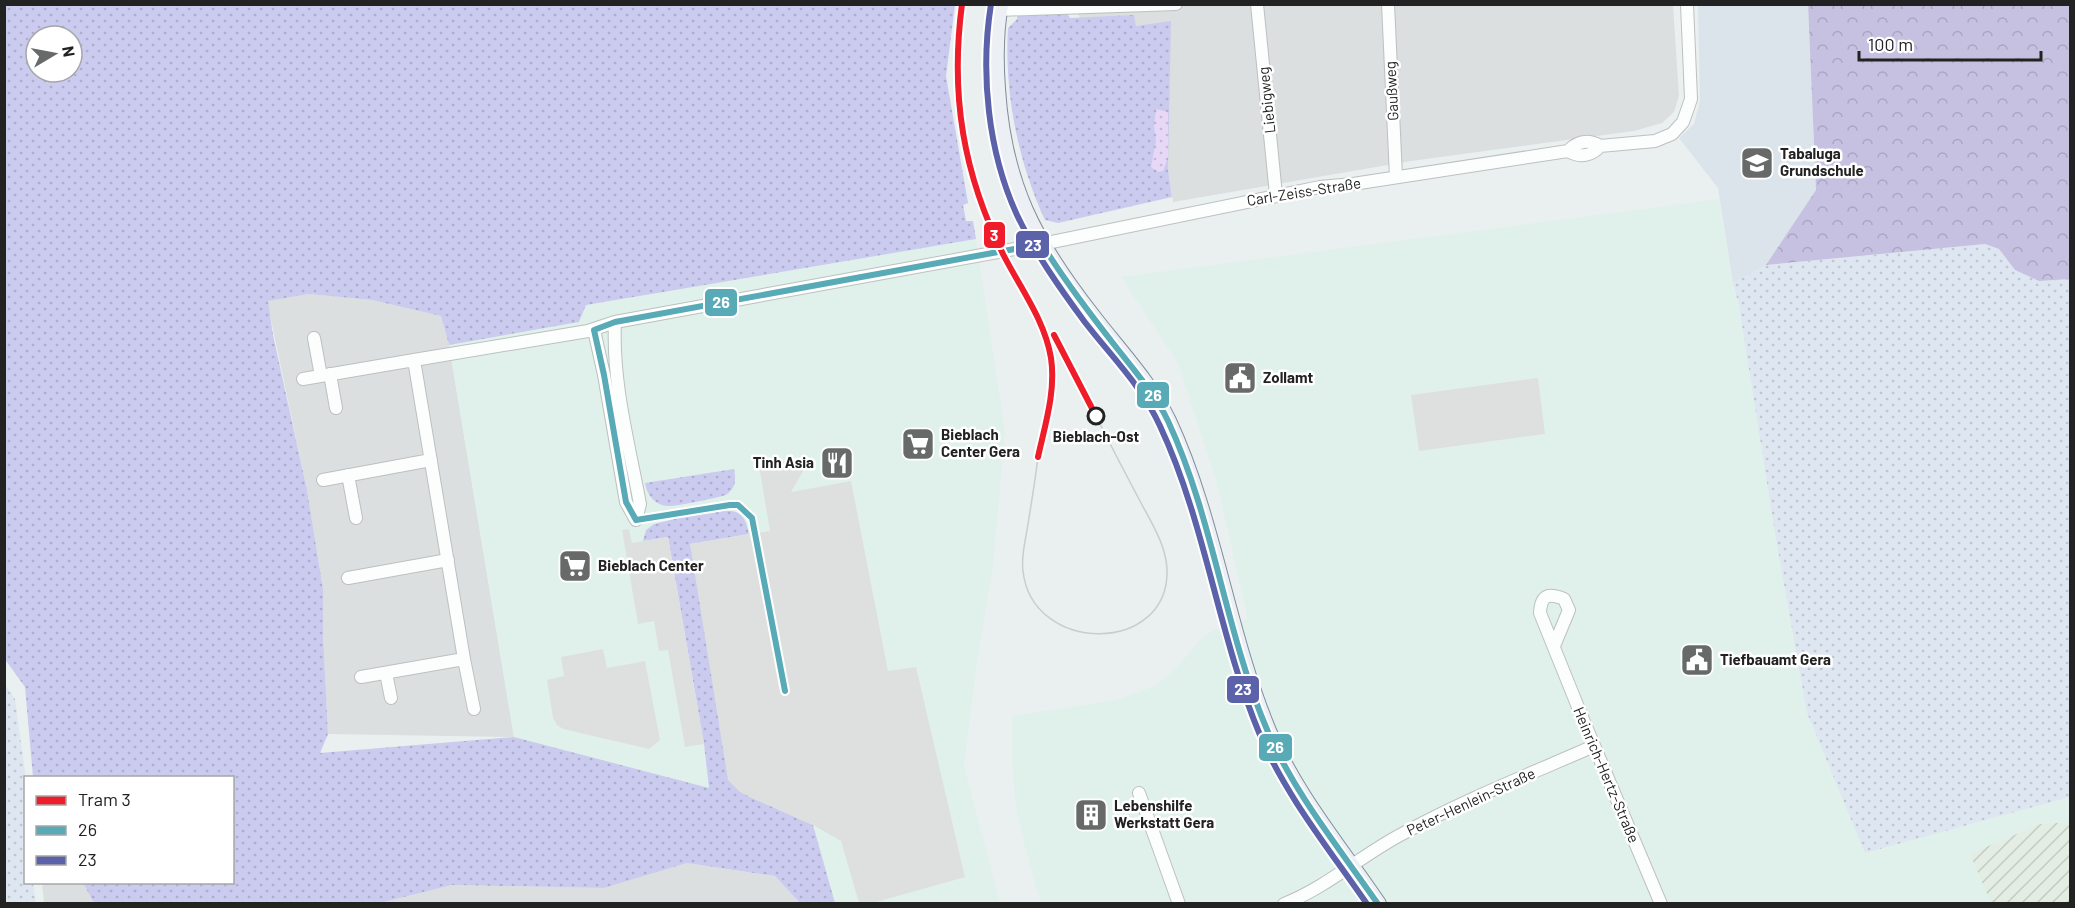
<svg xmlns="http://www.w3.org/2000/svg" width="2075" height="908" viewBox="0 0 2075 908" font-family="Barlow,sans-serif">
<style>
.residential{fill:#dcdfdf}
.commercial{fill:#e0f1eb}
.industrial{fill:url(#industrial-furrows)}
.education{fill:#dbe4eb}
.farmland{fill:url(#farmland-dots)}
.grass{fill:url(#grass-dots);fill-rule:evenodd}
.forest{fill:url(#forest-crowns)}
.park{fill:url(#park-dots)}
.parking{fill:#dee0e0}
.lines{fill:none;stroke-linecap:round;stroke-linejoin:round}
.street-casing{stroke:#bdc0c0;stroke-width:14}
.secondary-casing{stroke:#808c9c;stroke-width:18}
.street{stroke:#fcfdfd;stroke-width:12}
.secondary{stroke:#ecf0f5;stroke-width:16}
.tram{stroke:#cbcccc;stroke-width:1.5}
.bus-1-casing{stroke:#fff;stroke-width:10}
.bus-2-casing{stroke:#fff;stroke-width:10}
.bus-1{stroke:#58abb6;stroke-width:6}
.bus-2{stroke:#5c62aa;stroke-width:6}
.tram-1-casing{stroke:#fff;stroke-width:10}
.tram-1{stroke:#ef1c29;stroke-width:6}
.stop-dot{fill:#fff;stroke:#222;stroke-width:3}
.labels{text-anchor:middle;stroke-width:5;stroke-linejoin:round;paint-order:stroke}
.street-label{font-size:15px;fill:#222;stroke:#fff}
.poi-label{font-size:15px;font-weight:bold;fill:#222;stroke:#fff;text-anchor:start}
.stop-label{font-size:15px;font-weight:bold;fill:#222;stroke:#fff}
.line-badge{stroke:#fff;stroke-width:2}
.badge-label{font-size:16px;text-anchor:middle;font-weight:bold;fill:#fff}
</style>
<defs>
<pattern id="industrial-furrows" width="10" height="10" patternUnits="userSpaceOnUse" patternTransform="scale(1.5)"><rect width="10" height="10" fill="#e4ede4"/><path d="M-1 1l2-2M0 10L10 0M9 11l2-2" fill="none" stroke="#c3cbc3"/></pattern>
<pattern id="farmland-dots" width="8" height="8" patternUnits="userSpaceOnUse" patternTransform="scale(1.5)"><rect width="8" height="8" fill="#dee7f1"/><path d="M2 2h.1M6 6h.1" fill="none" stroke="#bec6ce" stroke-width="1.8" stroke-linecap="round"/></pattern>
<pattern id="grass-dots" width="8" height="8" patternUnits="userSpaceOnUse" patternTransform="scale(1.5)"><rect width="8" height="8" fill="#cacbef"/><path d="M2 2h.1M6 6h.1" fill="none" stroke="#adaecd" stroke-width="1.8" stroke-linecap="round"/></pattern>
<pattern id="forest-crowns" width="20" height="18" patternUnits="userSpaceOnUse" patternTransform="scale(1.5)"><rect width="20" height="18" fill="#c6c1e0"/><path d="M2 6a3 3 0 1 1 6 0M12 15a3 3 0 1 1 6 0" fill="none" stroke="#aaa6c0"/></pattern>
<pattern id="park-dots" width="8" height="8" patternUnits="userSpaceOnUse" patternTransform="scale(1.5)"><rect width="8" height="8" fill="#e8d8f7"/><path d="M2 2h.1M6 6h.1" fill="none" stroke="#c7b9d3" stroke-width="1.8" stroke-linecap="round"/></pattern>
</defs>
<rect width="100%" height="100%" fill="#eaeff0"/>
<path class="residential" d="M1074 5H1673L1679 96 1674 112 1662 123 1634 131 1411 161 1173 202 1168 169 1088 36Z
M309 294 372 300 441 316 449 345 514 737 328 734 323 635V589L307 490 267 301Z
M687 863 775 876 800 903 376 904 452 885 604 888Z
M42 883H83L94 903H44Z"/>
<path class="commercial" d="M1719 199 1733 283 1865 853 2070 797V903H1041L1027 855 1017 813 1012 765V716L1116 700 1157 685 1179 665 1201 639 1214 630 1248 619 1216 480 1178 363 1121 277Z
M976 239 1005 432 993 566 977 662 964 766 1000 903H835L813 825 668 537 704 744 709 789 514 737 449 345 579 322 586 305Z"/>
<path class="industrial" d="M2070 822V903H1991L1970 854 2040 824Z"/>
<path class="education" d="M1698 5H1808L1816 190 1766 265 1733 283 1718 188 1679 138 1694 124 1700 101Z"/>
<path class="farmland" d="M1985 244 1999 249 2015 270 2039 281 2070 279V797L1865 853 1807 713 1775 533 1739 306 1733 283 1766 265Z
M5 684 15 699 26 779V882L33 883 36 903H5Z"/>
<path class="grass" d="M1018 4 1062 5 1070 18 1134 15 1136 26 1171 21 1168 169 1172 197 1058 223 1045 220C1018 163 1004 91 1008 28L1017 19Z
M4 5H955L946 76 968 203 963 205 966 221H973L976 239 586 305 579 322 449 345 441 316 372 300 309 294 268 301 273 335 307 490 323 589V635L328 734 320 753 514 737 709 788 704 744 668 537 643 541 646 530 654 524C671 520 724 505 738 513 746 518 747 526 749 534L690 544 748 796 813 825 835 903H800L775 876 687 863 604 888 452 885 376 904 94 903 83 883 232 882V778L33 777 25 687 4 658ZM36 36H72V72H36Z
M734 469C736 481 736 487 726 495 716 498 675 507 666 506 654 504 647 495 645 483Z"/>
<path class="forest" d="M1808 5H2070V279L2039 281 2015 270 1999 249 1985 244 1766 265 1816 190Z"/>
<path class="park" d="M1156 109 1168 112V157L1163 171 1158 172 1151 167 1156 141 1154 126Z"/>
<path class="parking" d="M1538 378 1545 434 1419 451 1411 395Z
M795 460 805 468 791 492 851 481 888 671 916 667 965 877 873 903H859L841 841 813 825 748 796 740 792 728 780 690 544 770 531 759 466Z
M629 529 632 543 668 537 704 744 685 747 668 650 659 651 654 621 638 624 622 530Z
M603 649 607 668 645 661 660 740 649 749 563 729 557 725 553 718 547 680 564 676 561 657Z"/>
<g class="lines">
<defs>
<path id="street" d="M1257 4 1276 195
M1388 4 1396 177
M999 10 1176 4
M1568 151C1578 141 1588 139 1600 146L1655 141 1672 134 1683 122 1691 99 1687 4
M615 322C612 383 629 444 640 504L636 520
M594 330 604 375 626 502 636 520
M314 338 321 376
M330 374 336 408
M303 379 414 360
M348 475 356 518
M323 480 431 460
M348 578 448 560
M1554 646 1569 610 1564 599C1549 593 1541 594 1540 613L1582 717 1661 904
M464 659 474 709
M386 673 391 698
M361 677 464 659 414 360 588 331 615 322 1042 244 1320 187 1353 184 1568 151C1580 158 1592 156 1600 146
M1139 793 1179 904
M1284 904C1327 887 1362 855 1402 834 1464 800 1530 774 1594 746"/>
<path id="secondary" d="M1000 4C995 32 995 62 997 89 1003 184 1034 242 1092 316 1118 350 1149 382 1168 421 1214 520 1226 630 1268 731 1294 793 1340 848 1378 904"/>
</defs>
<use href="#street" class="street-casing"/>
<use href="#secondary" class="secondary-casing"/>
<use href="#street" class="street"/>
<use href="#secondary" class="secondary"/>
<path class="tram" d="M1038 457C1035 482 1031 506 1027 530 1025 543 1021 557 1023 571 1032 655 1170 655 1167 569 1166 545 1151 522 1140 501 1125 473 1110 444 1096 416"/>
<defs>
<path id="bus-1" d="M1042 244C1064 280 1090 314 1116 347 1135 371 1155 394 1168 421 1214 520 1225 632 1268 732 1295 794 1339 848 1378 904
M636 520 626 502 604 375 594 330 615 322 1042 244
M636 520 730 505H738L752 518 785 691"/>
<path id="bus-2" d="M991 4C980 73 988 152 1017 215 1035 253 1059 287 1084 321 1110 355 1142 386 1160 426 1206 524 1218 635 1260 735 1286 796 1329 849 1367 904"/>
</defs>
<use href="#bus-1" class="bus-1-casing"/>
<use href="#bus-2" class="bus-2-casing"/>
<use href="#bus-1" class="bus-1"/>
<use href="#bus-2" class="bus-2"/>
<defs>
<path id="tram-1" d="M962 4C950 95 963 174 1004 256 1021 289 1045 321 1051 358 1056 391 1045 425 1038 457
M1054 335 1096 416"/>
</defs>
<use href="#tram-1" class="tram-1-casing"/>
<use href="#tram-1" class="tram-1"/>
</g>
<defs>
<symbol id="school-square" viewBox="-11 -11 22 22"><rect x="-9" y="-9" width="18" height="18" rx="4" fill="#686a6a" stroke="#fff"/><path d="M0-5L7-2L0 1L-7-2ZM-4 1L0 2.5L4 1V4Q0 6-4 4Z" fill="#fff"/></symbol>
<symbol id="civic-square" viewBox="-11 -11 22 22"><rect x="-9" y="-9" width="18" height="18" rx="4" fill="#686a6a" stroke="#fff"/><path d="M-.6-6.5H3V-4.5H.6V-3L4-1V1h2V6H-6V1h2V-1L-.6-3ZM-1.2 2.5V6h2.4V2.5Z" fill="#fff"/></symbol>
<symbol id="supermarket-square" viewBox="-11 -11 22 22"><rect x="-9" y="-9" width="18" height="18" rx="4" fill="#686a6a" stroke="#fff"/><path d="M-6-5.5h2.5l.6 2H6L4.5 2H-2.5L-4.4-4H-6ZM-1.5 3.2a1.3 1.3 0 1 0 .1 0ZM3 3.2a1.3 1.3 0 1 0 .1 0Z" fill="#fff"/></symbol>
<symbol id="restaurant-square" viewBox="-11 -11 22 22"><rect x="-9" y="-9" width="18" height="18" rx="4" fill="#686a6a" stroke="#fff"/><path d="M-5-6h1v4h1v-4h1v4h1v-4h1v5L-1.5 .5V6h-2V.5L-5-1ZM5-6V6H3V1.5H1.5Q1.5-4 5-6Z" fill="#fff"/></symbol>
<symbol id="building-square" viewBox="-11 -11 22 22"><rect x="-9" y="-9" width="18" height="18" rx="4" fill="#686a6a" stroke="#fff"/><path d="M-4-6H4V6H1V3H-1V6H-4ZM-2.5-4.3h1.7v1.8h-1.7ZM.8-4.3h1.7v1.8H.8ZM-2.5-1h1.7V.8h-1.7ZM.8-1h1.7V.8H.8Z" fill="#fff"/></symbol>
</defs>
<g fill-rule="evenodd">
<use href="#school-square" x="1738" y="144" width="38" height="38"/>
<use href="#civic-square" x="1221" y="359" width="38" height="38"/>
<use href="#supermarket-square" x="899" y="425" width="38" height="38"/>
<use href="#restaurant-square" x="818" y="444" width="38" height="38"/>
<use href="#supermarket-square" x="556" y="547" width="38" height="38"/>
<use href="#civic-square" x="1678" y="641" width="38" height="38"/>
<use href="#building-square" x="1072" y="796" width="38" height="38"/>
</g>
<circle class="stop-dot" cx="1096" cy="416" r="8"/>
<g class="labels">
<g class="street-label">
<text transform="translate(1392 91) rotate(-93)" y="5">Gaußweg</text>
<text transform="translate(1267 100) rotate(-96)" y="5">Liebigweg</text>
<text transform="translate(1304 192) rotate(-9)" y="5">Carl-Zeiss-Straße</text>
<text transform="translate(1606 775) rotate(67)" y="5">Heinrich-Hertz-Straße</text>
<text transform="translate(1471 802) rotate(-25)" y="5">Peter-Henlein-Straße</text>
</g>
<g class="poi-label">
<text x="1780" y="159">Tabaluga<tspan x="1780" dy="17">Grundschule</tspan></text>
<text x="1263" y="383">Zollamt</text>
<text x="941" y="440">Bieblach<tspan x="941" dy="17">Center Gera</tspan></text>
<text x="814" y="468" text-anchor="end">Tinh Asia</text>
<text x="598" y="571">Bieblach Center</text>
<text x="1720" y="665">Tiefbauamt Gera</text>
<text x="1114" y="811">Lebenshilfe<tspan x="1114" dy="17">Werkstatt Gera</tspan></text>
</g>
<g class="stop-label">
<text x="1096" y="442">Bieblach-Ost</text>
</g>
</g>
<g class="line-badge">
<rect x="983" y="221" width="23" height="28" rx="6" fill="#ef1c29"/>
<rect x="1015" y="230" width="35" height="29" rx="6" fill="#5c62aa"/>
<rect x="704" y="288" width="34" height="29" rx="6" fill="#58abb6"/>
<rect x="1136" y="381" width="34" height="28" rx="6" fill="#58abb6"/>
<rect x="1226" y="675" width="34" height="29" rx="6" fill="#5c62aa"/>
<rect x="1258" y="733" width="35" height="29" rx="6" fill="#58abb6"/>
</g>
<g class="badge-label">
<text x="994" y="241">3</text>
<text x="1033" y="251">23</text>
<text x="721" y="308">26</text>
<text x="1153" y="401">26</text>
<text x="1243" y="695">23</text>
<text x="1275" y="753">26</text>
</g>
<rect width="2075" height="908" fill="none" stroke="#222222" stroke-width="12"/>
<rect x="24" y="776" width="210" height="108" fill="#ffffff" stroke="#a7a7a7" stroke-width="1.5"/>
<rect x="36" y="796" width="30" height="9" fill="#ef1c29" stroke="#a7a7a7" stroke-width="1.5"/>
<text x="78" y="806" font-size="18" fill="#222222">Tram 3</text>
<rect x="36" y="826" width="30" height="9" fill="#58abb6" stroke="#a7a7a7" stroke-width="1.5"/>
<text x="78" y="836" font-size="18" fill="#222222">26</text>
<rect x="36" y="856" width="30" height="9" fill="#5c62aa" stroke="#a7a7a7" stroke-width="1.5"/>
<text x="78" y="866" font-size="18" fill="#222222">23</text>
<g transform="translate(54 54) rotate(80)"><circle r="28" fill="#ffffff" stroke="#a7a7a7" stroke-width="1.5"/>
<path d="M0-4.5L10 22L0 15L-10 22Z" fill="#686a6a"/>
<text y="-9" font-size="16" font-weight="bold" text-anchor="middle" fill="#222222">N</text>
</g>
<path d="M1859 51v9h182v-9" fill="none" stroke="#222222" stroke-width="3"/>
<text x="1868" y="51" font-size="18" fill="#222222" stroke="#ffffff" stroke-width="4.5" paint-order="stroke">100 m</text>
</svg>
